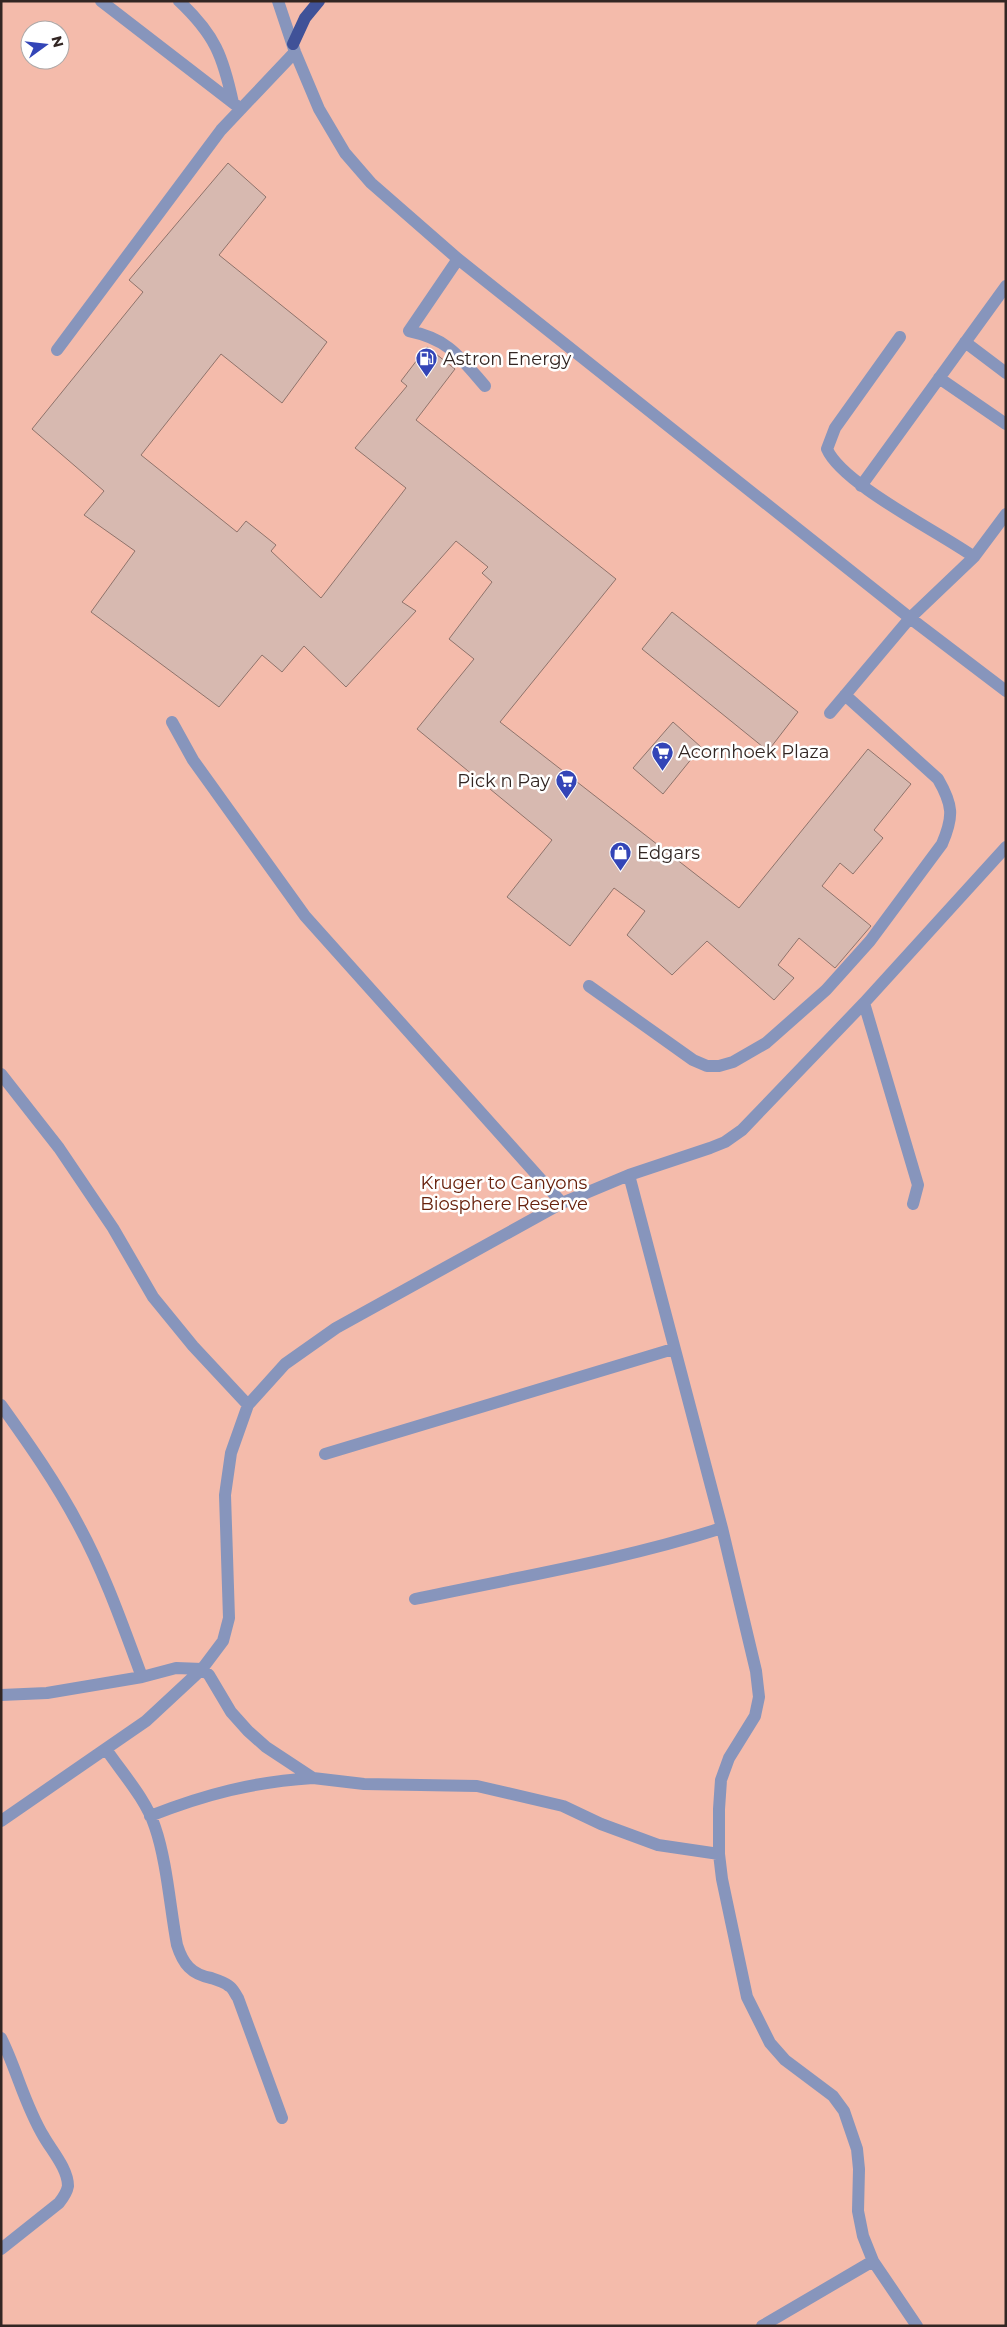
<svg xmlns="http://www.w3.org/2000/svg" width="1007" height="2327" viewBox="0 0 1007 2327" font-family="Montserrat,sans-serif">
<style>
.green{fill:#f4bbab;fill-rule:evenodd}
.building{fill:#d7b9b0;stroke:#8f736b}
.lines{fill:none;stroke-linecap:round;stroke-linejoin:round}
.minor{stroke:#8795bc;stroke-width:12}
.major{stroke:#405298;stroke-width:12}
.labels{text-anchor:middle;stroke-width:5;stroke-linejoin:round;paint-order:stroke}
.poi-label{font-size:18px;fill:#322623;stroke:#fff;text-anchor:start}
.park-label{font-size:18px;fill:#67210c;stroke:#fff}
</style>
<rect width="100%" height="100%" fill="#f9dad0"/>
<path class="green" d="M1 1H1006V2326H1ZM30 30H60V60H30Z"/>
<path class="building" d="M228 163 266 197 219 255 327 342 282 403 221 354 141 455 237 532 246 521 276 545 271 551 321 598 406 488 355 448 407 386 401 381 427 347 455 369 416 420 616 579 500 722 739 908 868 749 911 784 874 830 883 838 853 874 840 863 822 886 871 926 835 968 799 938 778 965 794 978 774 1000 707 941 672 975 627 935 645 911 614 888 570 946 507 897 552 840 417 729 474 659 449 639 492 582 482 573 488 567 456 541 402 602 416 611 346 687 304 646 282 672 262 655 219 707 91 612 135 551 84 515 104 491 32 429 143 292 129 280Z
M672 612 798 712 768 751 642 649Z
M673 722 701 747 663 794 633 768Z"/>
<g class="lines">
<path class="minor" d="M101 1 241 109
M179 1C215 35 223 56 233 103
M278 1 295 52 319 109 345 153 371 183 458 259 910 618 1006 691
M458 259 409 331C448 339 459 356 485 386
M900 337 835 428 827 449C842 484 939 532 974 557L1006 514
M965 342 1006 373
M57 350 221 130 295 52
M939 378 1006 424
M861 486 1006 286
M830 713 910 618 974 557
M172 722 193 760 305 916 562 1203
M589 986 693 1060 707 1066H719L733 1062 766 1043 826 990 870 941 942 844C954 816 953 805 938 779L845 695
M864 1003 918 1185 913 1204
M1 1074 59 1148 113 1228 153 1297 193 1346 248 1405
M629 1175 722 1528 756 1671 759 1697 755 1716 729 1758 721 1780 719 1809V1854L722 1879 747 1997 770 2043 785 2060 833 2096 844 2111 857 2149 859 2169 858 2211 863 2236 873 2261 917 2326
M1 1405C29 1444 57 1484 79 1526 105 1574 123 1626 142 1677
M325 1454 673 1349
M415 1599C518 1577 622 1560 722 1528
M1 1695 47 1693 142 1677 176 1668 202 1669 209 1675 231 1712 248 1731 266 1747 313 1778 364 1784 477 1786 563 1806 601 1824 658 1845 719 1854
M106 1749C122 1773 146 1799 155 1827 167 1862 170 1908 177 1945 183 1964 191 1974 211 1978 217 1980 224 1982 229 1986 233 1988 235 1994 238 1998L282 2118
M150 1816C206 1794 253 1782 313 1778
M1 1821 146 1721 202 1669 223 1641 229 1618 225 1495 231 1453 248 1405 285 1364 336 1328 562 1203 629 1175 710 1148 725 1142 742 1130 864 1003 1006 847
M1 2038C17 2070 25 2106 44 2137 52 2151 68 2169 68 2186 67 2192 63 2198 59 2203L1 2249
M762 2326 873 2261"/>
<path class="major" d="M293 44 305 18 319 1"/>
</g>
<defs>
<symbol id="fuel-pin" viewBox="-11 -11 22 30"><path d="M0 17L-7.5 6A9.5 9.5 0 1 1 7.5 6Z" fill="#3345b7" stroke="#fff"/><path d="M-5.5-6h7V0h2V4h1.3V-2.5L3-4.5l.8-.8L6-3V5H2.5V1h-1V6h-7ZM-4.2-4.7v3.2H.2V-4.7Z" fill="#fff"/></symbol>
<symbol id="supermarket-pin" viewBox="-11 -11 22 30"><path d="M0 17L-7.5 6A9.5 9.5 0 1 1 7.5 6Z" fill="#3345b7" stroke="#fff"/><path d="M-6-5.5h2.5l.6 2H6L4.5 2H-2.5L-4.4-4H-6ZM-1.5 3.2a1.3 1.3 0 1 0 .1 0ZM3 3.2a1.3 1.3 0 1 0 .1 0Z" fill="#fff"/></symbol>
<symbol id="shop-pin" viewBox="-11 -11 22 30"><path d="M0 17L-7.5 6A9.5 9.5 0 1 1 7.5 6Z" fill="#3345b7" stroke="#fff"/><path d="M-5-2.5h2.3a2.7 3.5 0 0 1 5.4 0H5L5.5 6h-11ZM-1.5-2.5h3a1.5 2.3 0 0 0-3 0Z" fill="#fff"/></symbol>
</defs>
<g fill-rule="evenodd">
<use href="#fuel-pin" x="414" y="346" width="25" height="34"/>
<use href="#supermarket-pin" x="650" y="740" width="25" height="34"/>
<use href="#supermarket-pin" x="554" y="768" width="25" height="34"/>
<use href="#shop-pin" x="608" y="840" width="25" height="34"/>
</g>
<g class="labels">
<g class="poi-label">
<text x="443" y="365">Astron Energy</text>
<text x="678" y="758">Acornhoek Plaza</text>
<text x="550" y="787" text-anchor="end">Pick n Pay</text>
<text x="637" y="859">Edgars</text>
</g>
<g class="park-label">
<text x="504" y="1189">Kruger to Canyons<tspan x="504" dy="21">Biosphere Reserve</tspan></text>
</g>
</g>
<rect width="1007" height="2327" fill="none" stroke="#322623" stroke-width="5"/>
<g transform="translate(45 45) rotate(75)"><circle r="24" fill="#ffffff" stroke="#ada8a7"/>
<path d="M0-4L9 19L0 12L-9 19Z" fill="#3345b7"/>
<text y="-8" font-size="14" font-weight="bold" text-anchor="middle" fill="#322623">N</text>
</g>
</svg>
